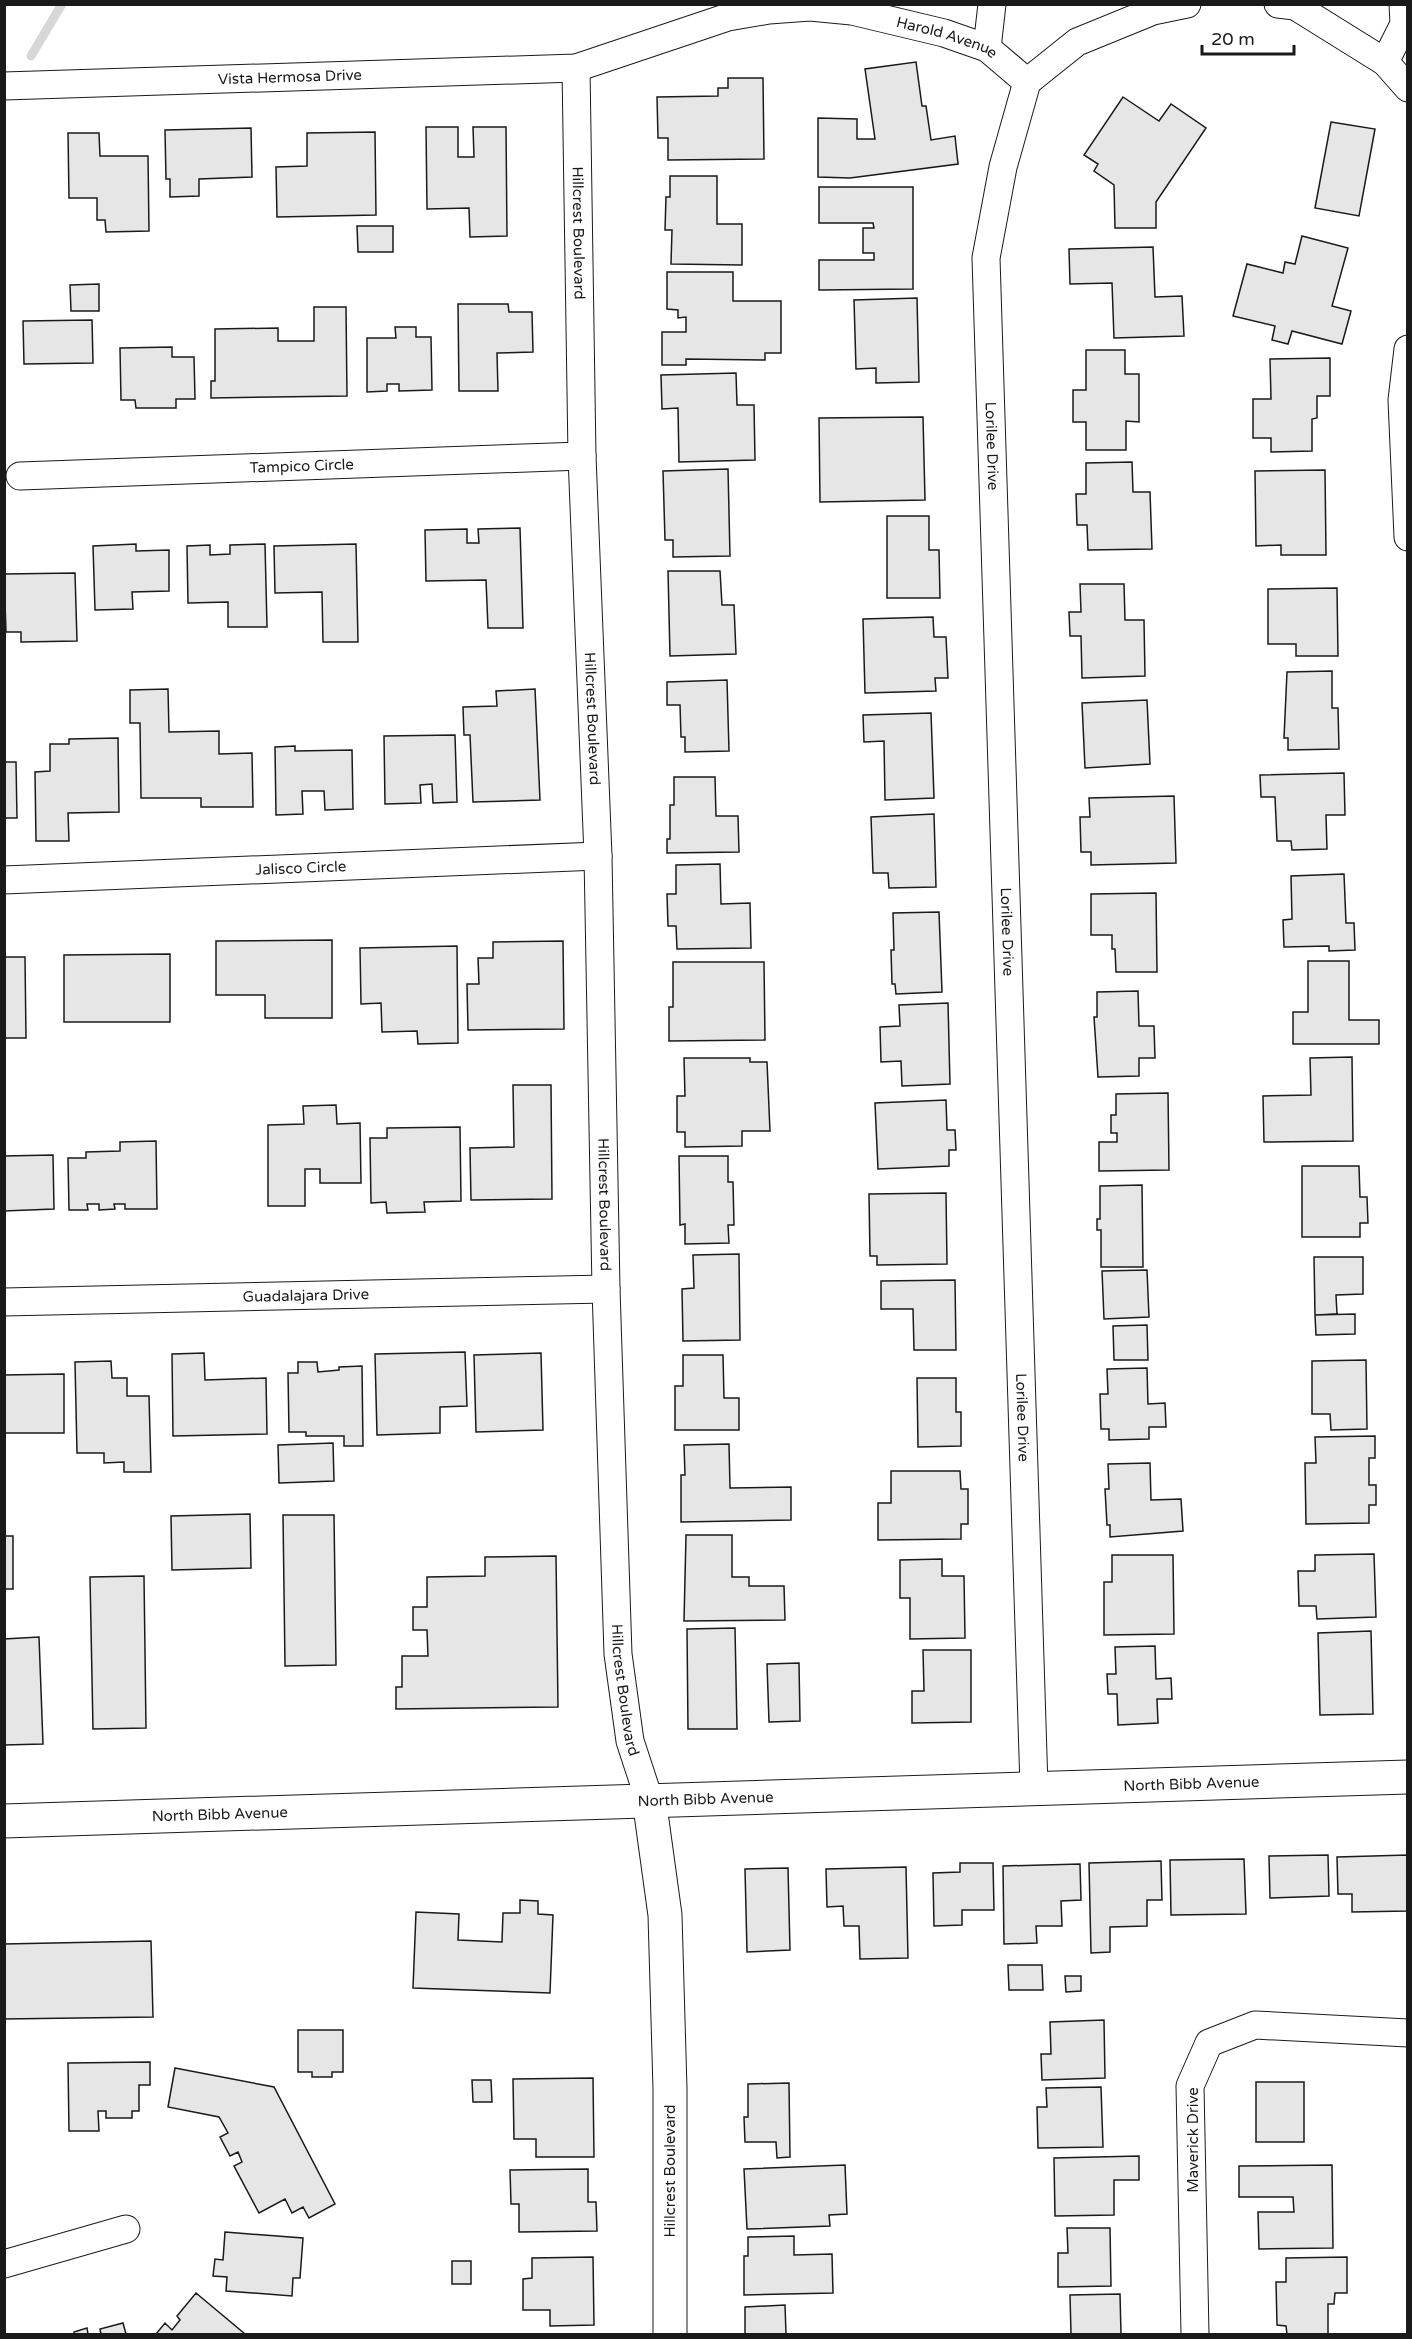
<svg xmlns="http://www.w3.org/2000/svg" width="1412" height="2339" viewBox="0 0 1412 2339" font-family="'Varela Round',sans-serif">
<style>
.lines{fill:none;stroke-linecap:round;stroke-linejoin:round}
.stream{stroke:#d7d7d7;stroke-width:9}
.building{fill:#e6e6e6;stroke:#1a1a1a;stroke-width:1.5}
.street-casing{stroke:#1a1a1a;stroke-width:29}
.secondary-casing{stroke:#1a1a1a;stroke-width:35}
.street{stroke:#fff;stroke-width:27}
.secondary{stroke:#fff;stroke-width:33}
.labels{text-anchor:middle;stroke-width:4.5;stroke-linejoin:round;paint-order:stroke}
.street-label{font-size:15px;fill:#1a1a1a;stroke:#fff}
</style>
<rect width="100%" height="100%" fill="#fff"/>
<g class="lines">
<path class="stream" d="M31 56 62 4"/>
</g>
<path class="building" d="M916 62 922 106H926L931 140 955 136 958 164 850 178 818 177V118L857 119V139H875L865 69Z
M728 78H763L764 159 668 160V138H658L657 97 718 96V88H728Z
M1123 97 1159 121 1171 104 1206 128 1156 202V228H1115L1114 185 1094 171 1098 164 1084 155Z
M1331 122 1375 129 1359 216 1315 208Z
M426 127H458V157H474L473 127H506L507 236 470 237 469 208 427 209Z
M251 128 252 177 199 179V196L170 197V179H166L165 130Z
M375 132 376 215 277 217 276 167 307 166V133Z
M68 133H99L100 156H148L149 231 106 232 105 220H97V198H69Z
M670 176H717V224H742V265L671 264 672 230H665L666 197H670Z
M819 187H913V289L819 290V260H874V253H863V228H874L873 223H819Z
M357 226H393V252H358Z
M1302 236 1348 248 1332 306 1351 311 1342 344 1292 331 1288 344 1272 340 1275 326 1233 316 1247 264 1283 273 1285 262 1295 264Z
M1153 247 1155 297 1182 296 1184 336 1114 338 1112 283 1070 284 1069 249Z
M667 272H733V301H781V353H765V360L686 359V365H662V332H686V317L678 318V310L667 309Z
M99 284V311H71L70 285Z
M917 298 919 382 876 383V368L856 369 854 300Z
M458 304H508L509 312H532L533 352 497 353 498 391H459Z
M314 307H346L347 396 211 398V381H215V329L278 328V341H314Z
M92 320 93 363 24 364 23 321Z
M395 327H416V337H431L432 390 399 391V384H387V391L367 392V338H396Z
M172 347V357H194L195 399H176V408H136L135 400H121L120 348Z
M1086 350H1125V374H1139V422L1126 421V450H1086V422H1073V390H1086Z
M1330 358V396H1317V418L1312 419V451L1271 452V438H1253V399H1271L1270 359Z
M736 373 737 405H754L755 460 679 462 678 408 662 409 661 375Z
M923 417 925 500 820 502 819 418Z
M1132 462 1133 492H1150L1152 549 1088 550 1087 525H1077L1076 494H1086V463Z
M728 469 730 556 673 557V540H665L663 471Z
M1325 470 1326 555H1281V545L1256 546 1255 471Z
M887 516H929V550H939L940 598H887Z
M520 528 523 628H488L486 580 426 581 425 530 467 529V543H479L478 529Z
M136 544V551L169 550V591L132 592 133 609 95 610 93 546Z
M265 544 267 627H228V602L188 603 187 546 210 545V555L230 554V545Z
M356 544 358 642H323L322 592 275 593 274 546Z
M668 571H720L722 605H734L736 654 670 656Z
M75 573 77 641 21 642V632H6L4 574Z
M1080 584H1124L1125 620H1144L1145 676 1082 678 1081 636H1070L1069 612H1081Z
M1337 588 1338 656H1296V644H1268V589Z
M933 617 934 637H946L948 678H935L936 691 865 693 863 619Z
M1332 671V708H1338L1339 749 1288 750V738H1284L1287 672Z
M727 680 729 751 685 752V737H681L680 705H667V682Z
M168 689 169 732 219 731V754L252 753 253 807H201V798H141L140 723H130V690Z
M535 689 540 800 473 802 470 735H464L463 707 497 706 496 691Z
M1147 700 1150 764 1085 768 1082 703Z
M931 713 934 798 885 800 884 741 864 742 863 715Z
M455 735 457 802 433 803 432 784 420 785 421 803 385 804 384 736Z
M118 738 119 812 68 813 69 841H36L35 772 50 771V744H69V739Z
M295 746V751L352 750 353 809 325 810 324 791H302L303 814 276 815 275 747Z
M4 762H16L17 818H4Z
M1344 773 1345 815H1326L1327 849 1292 850 1291 841H1277L1275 797H1261L1260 775Z
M674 777H715L716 816H738L739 852 667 853V839H670V805H674Z
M1174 796 1176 863 1091 865V852H1081L1080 817H1090L1089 798Z
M934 814 936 887 889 888 888 873H873L871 817Z
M720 864 721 904 750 903 751 948 677 949 676 926H668L667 894H676V865Z
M1344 874 1346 923H1354L1355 950 1329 951V946L1284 947 1283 920 1292 919 1291 876Z
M1156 893 1157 972H1116L1115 949H1112V935H1091V894Z
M939 912 942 992 896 994 895 984H892L891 950H894L893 913Z
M332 940V1018H265V995H216V941Z
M563 941 564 1029 468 1030 467 984H479L478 958H493V942Z
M457 946 458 1043 418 1044 417 1031 382 1032 381 1003 361 1004 360 948Z
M170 954V1022H64V955Z
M4 957H25L26 1038H4Z
M1308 961H1349V1020H1379V1044H1293V1012H1308Z
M673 962H764L765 1040 669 1041V1007H673Z
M1138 991 1139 1026H1154L1155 1058H1139V1076L1098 1077 1094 1017H1097V992Z
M948 1003 950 1084 902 1086 901 1061 881 1062 880 1027 900 1026 899 1005Z
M1352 1057 1353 1141 1264 1142 1263 1096 1311 1095 1310 1058Z
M684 1058H750V1062H767L770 1131H742V1146L685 1147V1132H677V1096H685Z
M513 1085H551L552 1199 471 1200 470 1148 514 1147Z
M1168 1093 1169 1170 1099 1171V1142H1117V1133H1111V1115H1116V1094Z
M946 1100 947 1130H955L956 1150H949V1166L878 1169 875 1103Z
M336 1105 337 1124 360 1123 361 1183H320V1169H305V1206H268V1125L304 1124 303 1106Z
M460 1127 461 1201 424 1202 425 1212 387 1213 386 1202 371 1203 370 1138H387V1128Z
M156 1141 157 1209H125V1204H114L115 1209 99 1210V1204H87L88 1210H69L68 1158H86V1152L120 1151V1142Z
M53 1155 54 1209 4 1211V1156Z
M679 1156H728V1182H733L734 1225H728L729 1243 685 1244V1224L680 1225Z
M1302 1166H1359L1360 1197H1367L1368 1223H1360V1237H1302Z
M1142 1185 1143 1267H1101V1230H1097V1219H1100V1186Z
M946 1193 947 1264 877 1265V1256H870L869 1194Z
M739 1254 740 1340 683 1341 682 1289 694 1288 693 1255Z
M1314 1257H1363V1294L1336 1295 1337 1314 1315 1315Z
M1147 1270 1149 1317 1104 1319 1102 1271Z
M955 1280 956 1350H914L913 1309H881V1281Z
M1355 1314V1334L1316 1335 1315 1315Z
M1147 1325 1148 1360H1114L1113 1326Z
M465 1352 467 1406 440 1407V1433L377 1435 375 1354Z
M204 1353 205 1380 266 1378 267 1434 173 1436 172 1354Z
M541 1353 543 1430 476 1432 474 1355Z
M683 1355H723L724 1398H739V1430H675V1386H683Z
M1366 1360 1367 1429 1331 1430 1330 1414H1312V1361Z
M111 1361 112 1378H127V1396H149L151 1472H124V1462L104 1463V1453H77L75 1362Z
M298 1362H317L318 1372 339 1370V1367L362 1366 363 1446H344V1436H306V1432H289L288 1373H298Z
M1147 1368 1148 1404 1165 1403 1166 1427H1149V1439L1109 1440V1429H1101L1100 1394H1108L1107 1369Z
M64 1374V1433H4V1375Z
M917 1378H956V1412H961V1446L918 1447Z
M1375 1436V1458H1369V1485H1376V1505H1369V1523L1306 1524 1305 1463H1316L1315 1437Z
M333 1443 334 1481 279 1483 278 1445Z
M729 1444 730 1488 791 1487V1520L681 1522V1475H685L684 1445Z
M1150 1463 1151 1500 1181 1499 1183 1531 1110 1537V1525H1107L1105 1489H1109L1108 1464Z
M891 1471H960L961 1489H968V1524H961V1539L878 1540V1503H891Z
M250 1514 251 1568 172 1570 171 1516Z
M283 1515H334L336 1665 285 1666Z
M686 1535H732V1577H749V1586H784L785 1620 684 1621Z
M4 1536H13V1589H4Z
M1374 1554 1376 1617 1317 1619 1316 1606H1299L1298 1571H1315V1555Z
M1112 1555H1173L1174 1634 1104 1635V1582H1112Z
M556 1556 558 1707 396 1709V1687H402V1656H428L427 1630H413V1607H427V1577L485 1576V1557Z
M942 1559V1576H964L965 1638 910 1639V1598H900V1560Z
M144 1576 146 1728 93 1729 90 1577Z
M735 1628 737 1729H688L687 1629Z
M1371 1631 1373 1714 1320 1715 1318 1633Z
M39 1637 43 1744 4 1745V1639Z
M1155 1646 1156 1679 1171 1678 1172 1699H1157L1158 1723 1118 1725 1117 1694H1108L1107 1674H1116L1115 1647Z
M923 1650H971V1722L912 1723V1691H924Z
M799 1663 800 1721 769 1722 767 1664Z
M1328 1855 1329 1896 1270 1898 1269 1856Z
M1408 1855V1911L1352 1912V1894H1338L1337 1857Z
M1244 1859 1246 1914 1171 1915 1170 1860Z
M1161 1861 1162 1900H1147V1926L1110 1927V1952L1091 1953 1089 1863Z
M960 1863H993L994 1910H962V1925L934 1926 933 1873 960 1872Z
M1080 1864 1081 1900 1061 1901 1062 1926H1036L1037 1943 1004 1944 1003 1866Z
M906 1867 908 1958 860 1959 859 1926H844L843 1906 827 1907 826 1869Z
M788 1868 790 1950 747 1952 745 1869Z
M520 1900 538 1901V1914L553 1915 550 1993 413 1988 416 1912 459 1914 458 1940 502 1942 503 1913H520Z
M151 1941 153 2017 4 2019V1944Z
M1008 1965H1042L1043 1990H1009Z
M1065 1976H1081V1991L1066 1992Z
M1104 2020 1105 2078 1042 2080 1041 2054H1051L1050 2022Z
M298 2030H343V2072H332V2077H312V2072H298Z
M150 2062V2085H139V2111H132V2118H106V2111H98L99 2131H69L68 2063Z
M175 2068 274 2087 335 2204 309 2218 303 2207 292 2213 285 2199 259 2213 234 2166 242 2162 238 2152 230 2156 220 2137 228 2133 219 2117 168 2107Z
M593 2078 594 2157H536V2139H514L513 2079Z
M472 2080H491L492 2102H473Z
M1256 2082H1304V2142H1256Z
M789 2083 790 2157 777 2158 776 2142H745L744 2117H748V2084Z
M1101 2087 1103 2147 1038 2148 1037 2107H1047L1046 2088Z
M1139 2156V2180H1114V2215L1055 2216 1054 2158Z
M845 2165 847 2214 829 2215 830 2226 747 2229 744 2169Z
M1332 2165 1333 2248 1259 2249 1258 2212H1294L1293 2197H1239V2166Z
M588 2169V2202H596L597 2231 519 2232V2204H511L510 2170Z
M1067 2228H1110L1111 2286 1058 2287V2253H1068Z
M225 2232 303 2238 300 2278H293L292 2296 226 2291 227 2277 213 2276 215 2259 223 2260Z
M794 2236V2255L832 2254 833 2293 744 2295V2256H748V2237Z
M593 2257 594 2325 550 2326V2310H523V2279L532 2278V2258Z
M1347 2257V2293H1335L1334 2304H1328V2334H1287L1286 2326 1277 2325 1276 2282H1286V2258Z
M452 2261H471V2284H452Z
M196 2293 245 2334H156L165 2323 172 2330 180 2320 177 2316Z
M1120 2294 1121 2334H1071L1070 2295Z
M785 2305 786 2334H745V2307Z
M123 2323 126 2334H101L100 2329Z
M87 2328 88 2334H74V2332Z"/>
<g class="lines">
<defs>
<g id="street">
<path d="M1278 4 1295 6 1385 62 1408 88"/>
<path d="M987 48 992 4"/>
<path d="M1385 62 1404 24 1403 4"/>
<path id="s1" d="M576 68 582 456 598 856 606 1289 618 1654 630 1741 649 1799"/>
<path id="s2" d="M1027 82 1003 167 986 258 1034 1787"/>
<path d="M1027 82 1077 42 1153 11 1187 4"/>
<path id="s3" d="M4 86 576 68 728 17 769 10 810 7 852 11 944 33 987 48 1027 82"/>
<path d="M1408 349 1402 400 1408 537"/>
<path id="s4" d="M20 476 582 456"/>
<path id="s5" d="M4 880 598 856"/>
<path id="s6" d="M4 1302 606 1289"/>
<path d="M4 2264 126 2229"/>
<path d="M1195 2334 1190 2086 1209 2043 1255 2025 1408 2033"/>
</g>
<g id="secondary">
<path d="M649 1799 665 1915 670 2089V2334"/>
<path id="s7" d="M4 1821 1408 1777"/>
</g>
</defs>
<use href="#street" class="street-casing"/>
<use href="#secondary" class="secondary-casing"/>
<use href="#street" class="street"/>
<use href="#secondary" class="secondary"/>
</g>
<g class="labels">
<g class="street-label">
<text dy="5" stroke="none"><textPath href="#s3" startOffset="956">Harold Avenue</textPath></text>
<text dy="5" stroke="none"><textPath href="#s3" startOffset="286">Vista Hermosa Drive</textPath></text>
<text dy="5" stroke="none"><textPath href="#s1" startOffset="165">Hillcrest Boulevard</textPath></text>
<text dy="5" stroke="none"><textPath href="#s2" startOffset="369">Lorilee Drive</textPath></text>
<text dy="5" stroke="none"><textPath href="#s4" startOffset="282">Tampico Circle</textPath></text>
<text dy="5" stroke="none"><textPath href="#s1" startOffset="651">Hillcrest Boulevard</textPath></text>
<text dy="5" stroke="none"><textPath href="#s5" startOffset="297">Jalisco Circle</textPath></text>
<text dy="5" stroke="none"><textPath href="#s2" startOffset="855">Lorilee Drive</textPath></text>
<text dy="5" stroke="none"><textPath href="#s1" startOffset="1137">Hillcrest Boulevard</textPath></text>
<text dy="5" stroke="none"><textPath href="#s6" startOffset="302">Guadalajara Drive</textPath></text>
<text dy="5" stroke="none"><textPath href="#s2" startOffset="1341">Lorilee Drive</textPath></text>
<text dy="5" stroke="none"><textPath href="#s1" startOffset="1623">Hillcrest Boulevard</textPath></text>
<text dy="5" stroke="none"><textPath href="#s7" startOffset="1188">North Bibb Avenue</textPath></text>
<text dy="5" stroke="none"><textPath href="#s7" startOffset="702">North Bibb Avenue</textPath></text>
<text dy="5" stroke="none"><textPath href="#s7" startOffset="216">North Bibb Avenue</textPath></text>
<text transform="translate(1193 2140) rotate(-90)" y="5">Maverick Drive</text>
<text transform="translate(670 2171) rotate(-90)" y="5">Hillcrest Boulevard</text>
</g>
</g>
<rect width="1412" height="2339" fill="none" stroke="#1a1a1a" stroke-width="12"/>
<path d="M1202 45v9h92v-9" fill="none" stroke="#1a1a1a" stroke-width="3"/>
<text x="1211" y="45" font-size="18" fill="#1a1a1a" stroke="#ffffff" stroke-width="4.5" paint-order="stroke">20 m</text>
</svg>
